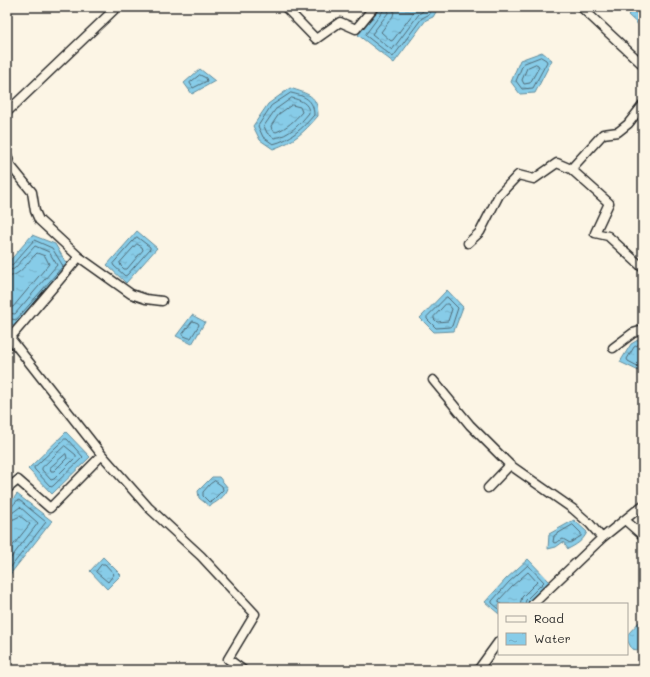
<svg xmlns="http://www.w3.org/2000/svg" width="650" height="677" viewBox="0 0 650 677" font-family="Mali,sans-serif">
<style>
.water{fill:url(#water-ripples);stroke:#628c9c}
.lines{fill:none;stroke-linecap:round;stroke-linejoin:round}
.shore{stroke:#506b77;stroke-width:1}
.minor-casing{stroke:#2b2b2b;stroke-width:11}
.minor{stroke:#fcf5e5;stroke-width:8}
</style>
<defs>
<pattern id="water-ripples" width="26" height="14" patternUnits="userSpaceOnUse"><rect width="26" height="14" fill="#87cce8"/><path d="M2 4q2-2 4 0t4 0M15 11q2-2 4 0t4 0" fill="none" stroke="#75afc7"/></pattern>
</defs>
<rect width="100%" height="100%" fill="#fcf5e5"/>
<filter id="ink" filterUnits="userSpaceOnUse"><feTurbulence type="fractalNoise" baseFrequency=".025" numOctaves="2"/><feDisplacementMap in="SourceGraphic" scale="8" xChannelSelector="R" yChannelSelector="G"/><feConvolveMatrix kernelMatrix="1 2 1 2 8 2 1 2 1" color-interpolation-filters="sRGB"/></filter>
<g filter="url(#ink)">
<path class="water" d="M381 7H433L436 12 433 17 426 20 394 63 358 35Z
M636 7H643V29L628 15Z
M542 52 552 60 535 93 520 94 511 82 520 60Z
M200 69 215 81 192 94 184 83Z
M290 88C308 94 318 95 318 116 303 133 295 141 273 149L260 140 253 126 268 104Z
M137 231 157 248 126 283 107 265Z
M32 235 55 244 68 266 15 327 7 321V264Z
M447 290 463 307 454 331 434 332 420 318Z
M192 315 205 322 192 344 176 336Z
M643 337V373L620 362 631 344Z
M66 432 90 457 52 494 28 469Z
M212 477H219L228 488C226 496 216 503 209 506L199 498 198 491Z
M17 494 52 521 8 577 7 576V507Z
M574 520 587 532C583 541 576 545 568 549L563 542 556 547 548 549 549 534Z
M103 557 121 575 107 589 90 571Z
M528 559 550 582 527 604H499V614L485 602 506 579Z
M643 618V651L632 649 627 640V635Z"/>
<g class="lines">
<path class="shore" d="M384 7 383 11 365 35 393 57 422 18 430 14 429 7
M389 7 388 13 372 34 392 50 419 14 423 11 424 7
M395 7 393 16 381 32 391 41 393 40 418 7
M541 57 546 60 547 62 533 88 522 89 516 81 523 64Z
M536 64 538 65 539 67 530 83 524 84 522 80 527 68Z
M200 75 206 78 207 81 193 88 190 83Z
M291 93C304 96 314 99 314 115 303 128 290 140 273 144L263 137 258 126 271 106Z
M292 98C300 100 309 103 309 113 300 124 289 136 274 138L267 133 264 126 275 110Z
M292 105 300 107 302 112C295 120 287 128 276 132L272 130 271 126 279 114Z
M137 237 150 247V249L127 275 125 276 114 266 113 264Z
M137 244 142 247 143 250 127 269H124L121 266 120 263Z
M7 266 12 265 34 240 52 248 63 266 16 320 7 318
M7 271 14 269 35 246 49 252 57 265 15 314 7 313
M7 277C21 276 27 262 37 253L45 256 49 264 13 307H7
M447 297 458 308 452 326 450 327 436 328 427 319V317Z
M446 304H448L452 309 448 321 437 322 434 319V317Z
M193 321 198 323 199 325 191 338H189L184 336 183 334Z
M643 342 634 347 627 359 628 361 643 369
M65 439H67L83 457 53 486 51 487 35 470 34 468Z
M65 446 76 455V457L54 479 51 480 42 470V468Z
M66 454 67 458 54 471H51L50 468Z
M215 481 222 486 223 490 212 501 209 502 203 496V492L210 484Z
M7 509C13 509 14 501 19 500L46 522 7 572
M7 514 12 513 20 507 38 523 7 563
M7 520 14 519 20 516 30 524 7 553
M573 525 581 533V536L570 543 563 539 555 543 553 542 554 536Z
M102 564H105L114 574 108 582 96 572Z
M501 604 499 602V600L512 586 528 572 537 582 522 597 520 604
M499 609 492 603V601L509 582 528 565 544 582 526 600 525 604"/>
<defs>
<path id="minor" d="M285 7 316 39 340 22 356 29 374 7
M581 7 643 65
M7 112 117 7
M7 155 10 165 32 192 35 211 39 220 79 257 10 338 102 455 148 507 201 556 255 614 228 659 243 670
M571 169 609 203 595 233 608 236 643 268
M468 243 480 232 499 195 518 175 534 179 557 163 571 169 603 134 618 132 628 124 643 105
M79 257 131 294 146 299 162 301
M613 348 633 333 643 330
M433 380 470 425 510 465 573 509 590 524 602 538
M488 488 510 465
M7 489 18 480 50 508 102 455
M625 520 643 536
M533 604 602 538 643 505
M478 670 499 641"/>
</defs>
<use href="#minor" class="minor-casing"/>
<use href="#minor" class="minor"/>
</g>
</g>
<rect width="650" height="677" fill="none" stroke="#fcf5e5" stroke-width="24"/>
<rect x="12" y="12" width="626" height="653" fill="none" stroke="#2b2b2b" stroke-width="1.5" filter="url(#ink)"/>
<rect x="498" y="603" width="130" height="52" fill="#fcf5e5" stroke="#a8a49b"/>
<rect x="506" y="616" width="20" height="6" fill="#fcf5e5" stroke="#a8a49b"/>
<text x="534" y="623" font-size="12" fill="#2b2b2b">Road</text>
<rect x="506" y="633" width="20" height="12" fill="url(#water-ripples)" stroke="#a8a49b"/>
<text x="534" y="643" font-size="12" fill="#2b2b2b">Water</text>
</svg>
